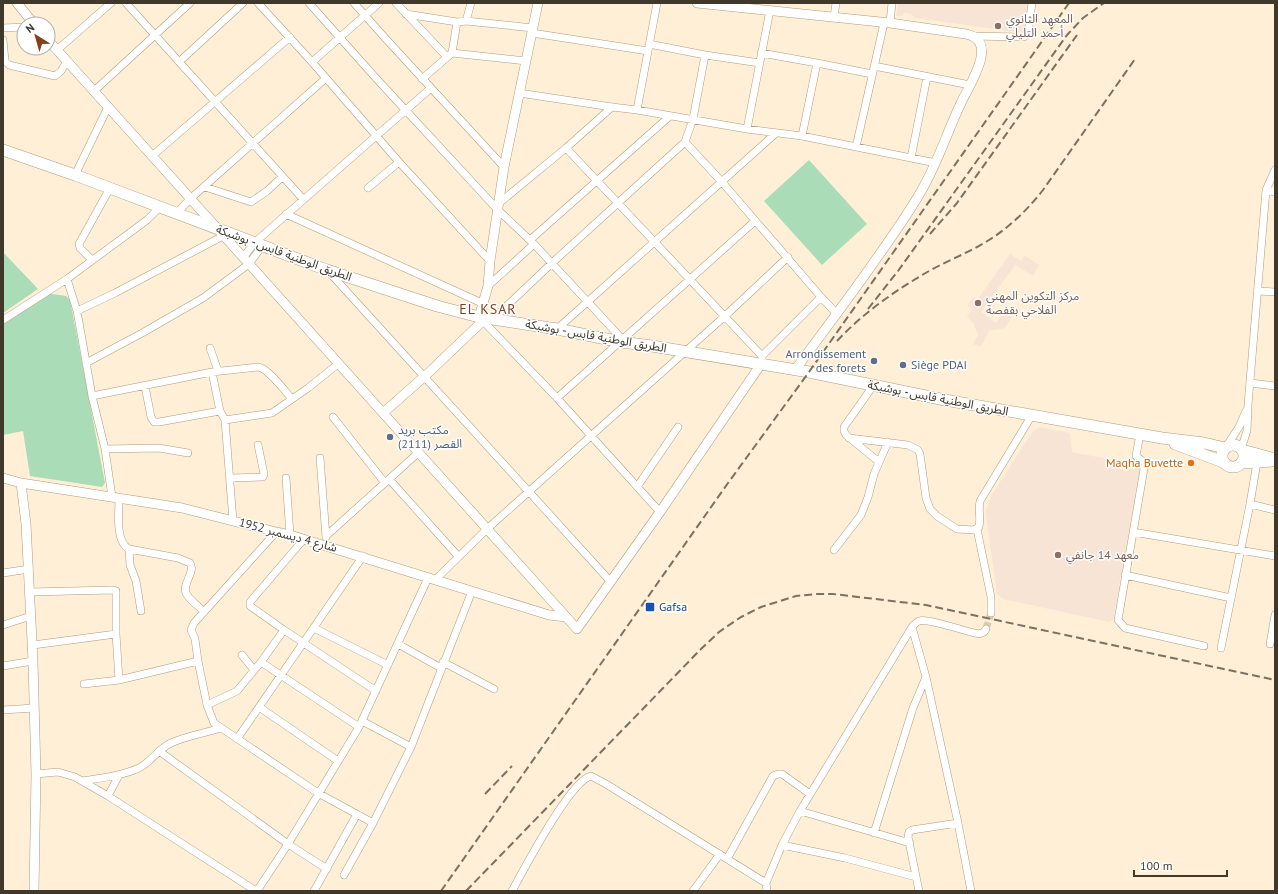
<svg xmlns="http://www.w3.org/2000/svg" width="1278" height="894" viewBox="0 0 1278 894" font-family="'PT Sans','Noto Sans Arabic',sans-serif">
<style>
.education{fill:#f7e4d4}
.green{fill:#a9dcb7}
.lines{fill:none;stroke-linecap:round;stroke-linejoin:round}
.minor-tunnel{stroke:#d9cab4;stroke-width:7;stroke-dasharray:7 3.5;stroke-linecap:butt}
.minor-casing{stroke:#ad9c7e;stroke-width:8}
.tertiary-casing{stroke:#ad9c7e;stroke-width:10}
.primary-casing{stroke:#ad9c7e;stroke-width:12}
.minor{stroke:#fff;stroke-width:7}
.tertiary{stroke:#fff;stroke-width:9}
.primary{stroke:#fff;stroke-width:11}
.rail{stroke:#7b7160;stroke-width:2;stroke-dasharray:8 4;stroke-linecap:butt}
.education-dot{fill:#8d6e63;stroke:#fff;stroke-width:1.5}
.service-dot{fill:#5c6f8a;stroke:#fff;stroke-width:1.5}
.food-dot{fill:#e8710a;stroke:#fff;stroke-width:1.5}
.transit-dot{fill:#1a4fb4;stroke:#fff;stroke-width:1.5}
.labels{text-anchor:middle;stroke-width:3;stroke-linejoin:round;paint-order:stroke}
.education-label{font-size:12px;fill:#785e54;stroke:#fff;text-anchor:start}
.street-label{font-size:12px;fill:#3f382b;stroke:#fff}
.service-label{font-size:12px;fill:#4e5e75;stroke:#fff;text-anchor:start}
.food-label{font-size:12px;fill:#c56008;stroke:#fff;text-anchor:end}
.transit-label{font-size:12px;fill:#164399;stroke:#fff;text-anchor:start}
.quarter-label{font-size:14px;letter-spacing:1px;fill:#7f3f1c;stroke:#fff}
</style>
<rect width="100%" height="100%" fill="#ffefd6"/>
<path class="education" d="M898 3H1029L1025 33 914 18 912 14 905 13 902 16H896Z
M1010 254 1022 261 1024 255 1039 265 1033 276 1015 265 981 312 996 323 1005 310 1013 315 1005 328 989 331 981 347 973 344 978 335 974 324 967 317 972 308 967 306 973 297 977 300Z
M1040 427 1070 433 1072 452 1138 465 1140 468 1113 620 1109 622 1003 599 997 594 986 515V509L993 493 1033 431Z"/>
<path class="green" d="M809 160 867 224 822 265 764 201Z
M3 252 38 289 3 313Z
M45 293 66 296 70 300 105 483 102 487 30 476 23 431 3 435V323Z"/>
<g class="lines">
<path class="minor-tunnel" d="M986 629 991 613"/>
<defs>
<path id="minor" d="M126 3 303 199
M258 3 312 62 399 162 490 261
M309 3 374 76 497 209 534 244 623 340
M354 3 386 39 504 167
M396 3 447 57
M406 14 457 22 466 21 533 28
M834 17 836 3
M466 21 471 3
M890 23 892 3
M3 28 24 27
M532 33 648 51
M973 36 1024 37 1028 33 1032 3
M3 40 5 61 9 65 55 76 61 71 67 61
M649 44 705 55 760 63
M57 50 111 3
M452 53 526 61
M761 53 817 63 872 74
M179 62 243 3
M312 62 379 3
M874 66 970 85
M422 79 452 53 457 22
M94 91 190 3
M519 93 612 107 637 110 747 129 802 136 936 163
M637 110 657 3
M747 129 770 10
M802 136 817 63
M685 142 722 182 821 297 837 314
M856 147 884 23
M566 148 762 356
M152 156 290 37
M911 158 927 77
M75 175 108 107
M205 187 251 202 267 191 282 177
M368 188 399 162
M1266 190 1275 192
M498 204 566 148 612 107
M176 214 190 199 326 78
M286 214 484 304
M530 240 670 116
M243 258 254 243 431 88
M92 260 80 248 79 244 110 188
M329 272 611 582
M67 279 77 311 92 396 105 449 112 497
M488 286 534 244
M1257 291 1275 292
M77 311 115 293 223 236
M493 319 552 263 685 142 693 119 705 55
M3 320 67 279 147 220 160 207
M483 321 557 398 660 512
M557 329 775 134
M210 348 218 371
M762 361V356L821 297
M86 363 144 332 203 298 249 264 262 246
M212 372 220 411 225 420 272 413 308 388 338 364
M1250 383 1275 386
M145 386 151 417 154 422H159L220 411
M873 386 844 427V431L846 435 879 462
M92 396 212 372 258 367C268 368 284 390 292 399
M557 398 755 221
M333 417 385 483
M225 420 233 521
M1140 434 1136 456 1145 463 1118 620 1125 628 1204 646
M849 438 908 445 918 450 920 454 926 498 930 509 937 516 957 529 974 530 979 527C981 519 978 510 980 501L1032 415
M1226 447 1239 427 1246 411
M105 449 159 448 188 453
M1241 449 1247 431 1248 405 1266 190 1275 170
M320 458 326 537
M231 478 263 477 264 474 258 445
M286 478 290 535
M389 479 458 556
M637 487 678 427
M119 498C119 512 115 542 129 549L178 558 190 563C196 572 182 583 186 593 189 600 199 606 204 612
M1250 504 1275 510
M977 529 991 597V613
M1133 532 1275 556
M326 536 418 453
M304 539 250 602V606L284 630 376 691
M129 549 130 565 136 581 141 611
M834 550 861 515 868 497 874 474 888 442
M3 573 29 569
M1125 575 1231 598
M435 580 487 529 725 316 788 257
M31 592 112 590 116 591V634L119 680
M3 625 31 616
M912 627 926 677 958 823 971 891
M314 628 388 665
M398 644 441 668
M1270 644 1275 615
M33 645 116 634
M1221 648 1250 504 1257 462
M242 655 254 670
M198 661 207 705 214 723 318 793 373 823
M261 662 359 727
M443 662 494 689
M3 666 33 661
M84 684 119 680 198 661 195 639 191 630 194 623 276 532
M207 705 237 691 261 662 284 630
M259 707 338 761
M3 710 34 708
M362 721 411 747
M237 739 363 556
M159 751 288 844 327 869
M36 774 58 772 75 777 108 796 256 891
M82 781C101 778 121 776 139 768 151 762 158 749 171 743 186 736 205 733 221 728
M108 796 119 775
M800 811 910 843
M874 833 913 708 926 677
M782 845 845 858 916 877
M727 859 773 776 778 774H782L810 794
M344 875 373 823 411 747 472 591
M257 891 288 844 359 727 428 578
M314 891 357 814
M512 891C524 869 570 781 591 776L606 784 766 883
M693 891 720 854
M767 891 766 883 782 845 800 811 912 627C914 625 916 622 919 621 928 618 967 632 979 634L984 632 986 629
M919 891 908 837 909 832 912 830 958 823"/>
<path id="tertiary" d="M17 3 34 24
M697 3 890 23 966 34C1000 41 969 85 961 103 948 130 939 159 924 186 911 210 895 232 879 255 852 294 823 332 795 370
M48 40 577 629 660 512 761 364
M479 317 488 286 490 261 504 167 538 3
M383 413 425 376 487 317
M3 478 21 483 182 508 276 532 290 535 549 615 566 617
M21 483 26 524 33 661 36 774 34 891"/>
<path id="primary" d="M3 150 75 175 327 270 437 306 479 317 557 329 621 342 652 346 809 372 945 400 1162 438 1204 443 1225 448
M1175 444 1223 462
M1222 456a11 11 0 1 1 22 0a11 11 0 1 1-22 0Z
M1242 450 1275 459
M1242 463 1272 461"/>
</defs>
<use href="#minor" class="minor-casing"/>
<use href="#tertiary" class="tertiary-casing"/>
<use href="#primary" class="primary-casing"/>
<use href="#minor" class="minor"/>
<use href="#tertiary" class="tertiary"/>
<use href="#primary" class="primary"/>
<path class="rail" d="M930 234 957 203 1077 35
M868 309 898 271 1067 35 1083 18 1104 3
M837 341C863 313 896 290 929 271 949 260 970 252 989 240 1010 227 1028 209 1043 190L1135 59
M485 794 512 766
M441 891 728 483 809 372 1069 3
M466 891 701 649 719 632 741 617 761 607 796 596 816 594H833L926 605 1275 680"/>
</g>
<g class="education-dot">
<circle cx="998" cy="26" r="4"/>
<circle cx="978" cy="303" r="4"/>
<circle cx="1058" cy="555" r="4"/>
</g>
<g class="service-dot">
<circle cx="874" cy="361" r="4"/>
<circle cx="903" cy="365" r="4"/>
<circle cx="390" cy="437" r="4"/>
</g>
<circle class="food-dot" cx="1191" cy="463" r="4"/>
<rect class="transit-dot" x="645" y="602" width="10" height="10" rx="2"/>
<g class="labels">
<g class="education-label">
<text x="1006" y="23">المعهد الثانوي<tspan x="1006" dy="14">أحمد التليلي</tspan></text>
<text x="986" y="300">مركز التكوين المهني<tspan x="986" dy="14">الفلاحي بقفصة</tspan></text>
<text x="1066" y="559">معهد 14 جانفي</text>
</g>
<g class="street-label">
<text transform="translate(284 253) rotate(20)" y="4">الطريق الوطنية قابس - بوشبكة</text>
<text transform="translate(596 336) rotate(10)" y="4">الطريق الوطنية قابس - بوشبكة</text>
<text transform="translate(938 398) rotate(11)" y="4">الطريق الوطنية قابس - بوشبكة</text>
<text transform="translate(288 535) rotate(15)" y="4">شارع 4 ديسمبر 1952</text>
</g>
<g class="service-label">
<text x="866" y="358" text-anchor="end">Arrondissement<tspan x="866" dy="14">des forets</tspan></text>
<text x="911" y="369">Siège PDAI</text>
<text x="398" y="434">مكتب بريد<tspan x="398" dy="14">القصر (2111)</tspan></text>
</g>
<g class="food-label">
<text x="1183" y="467">Maqha Buvette</text>
</g>
<g class="transit-label">
<text x="659" y="611">Gafsa</text>
</g>
<g class="quarter-label">
<text x="488" y="314">EL KSAR</text>
</g>
</g>
<rect width="1278" height="894" fill="none" stroke="#3f382b" stroke-width="8"/>
<g transform="translate(36 36) rotate(323)"><circle r="19" fill="#ffffff" stroke="#b2afaa"/>
<path d="M0-3L7 15L0 10L-7 15Z" fill="#854019"/>
<text y="-6" font-size="11" font-weight="bold" text-anchor="middle" fill="#3f382b">N</text>
</g>
<path d="M1134 870v6h93v-6" fill="none" stroke="#3f382b" stroke-width="2"/>
<text x="1140" y="870" font-size="12" fill="#3f382b" stroke="#ffffff" stroke-width="3" paint-order="stroke">100 m</text>
</svg>
